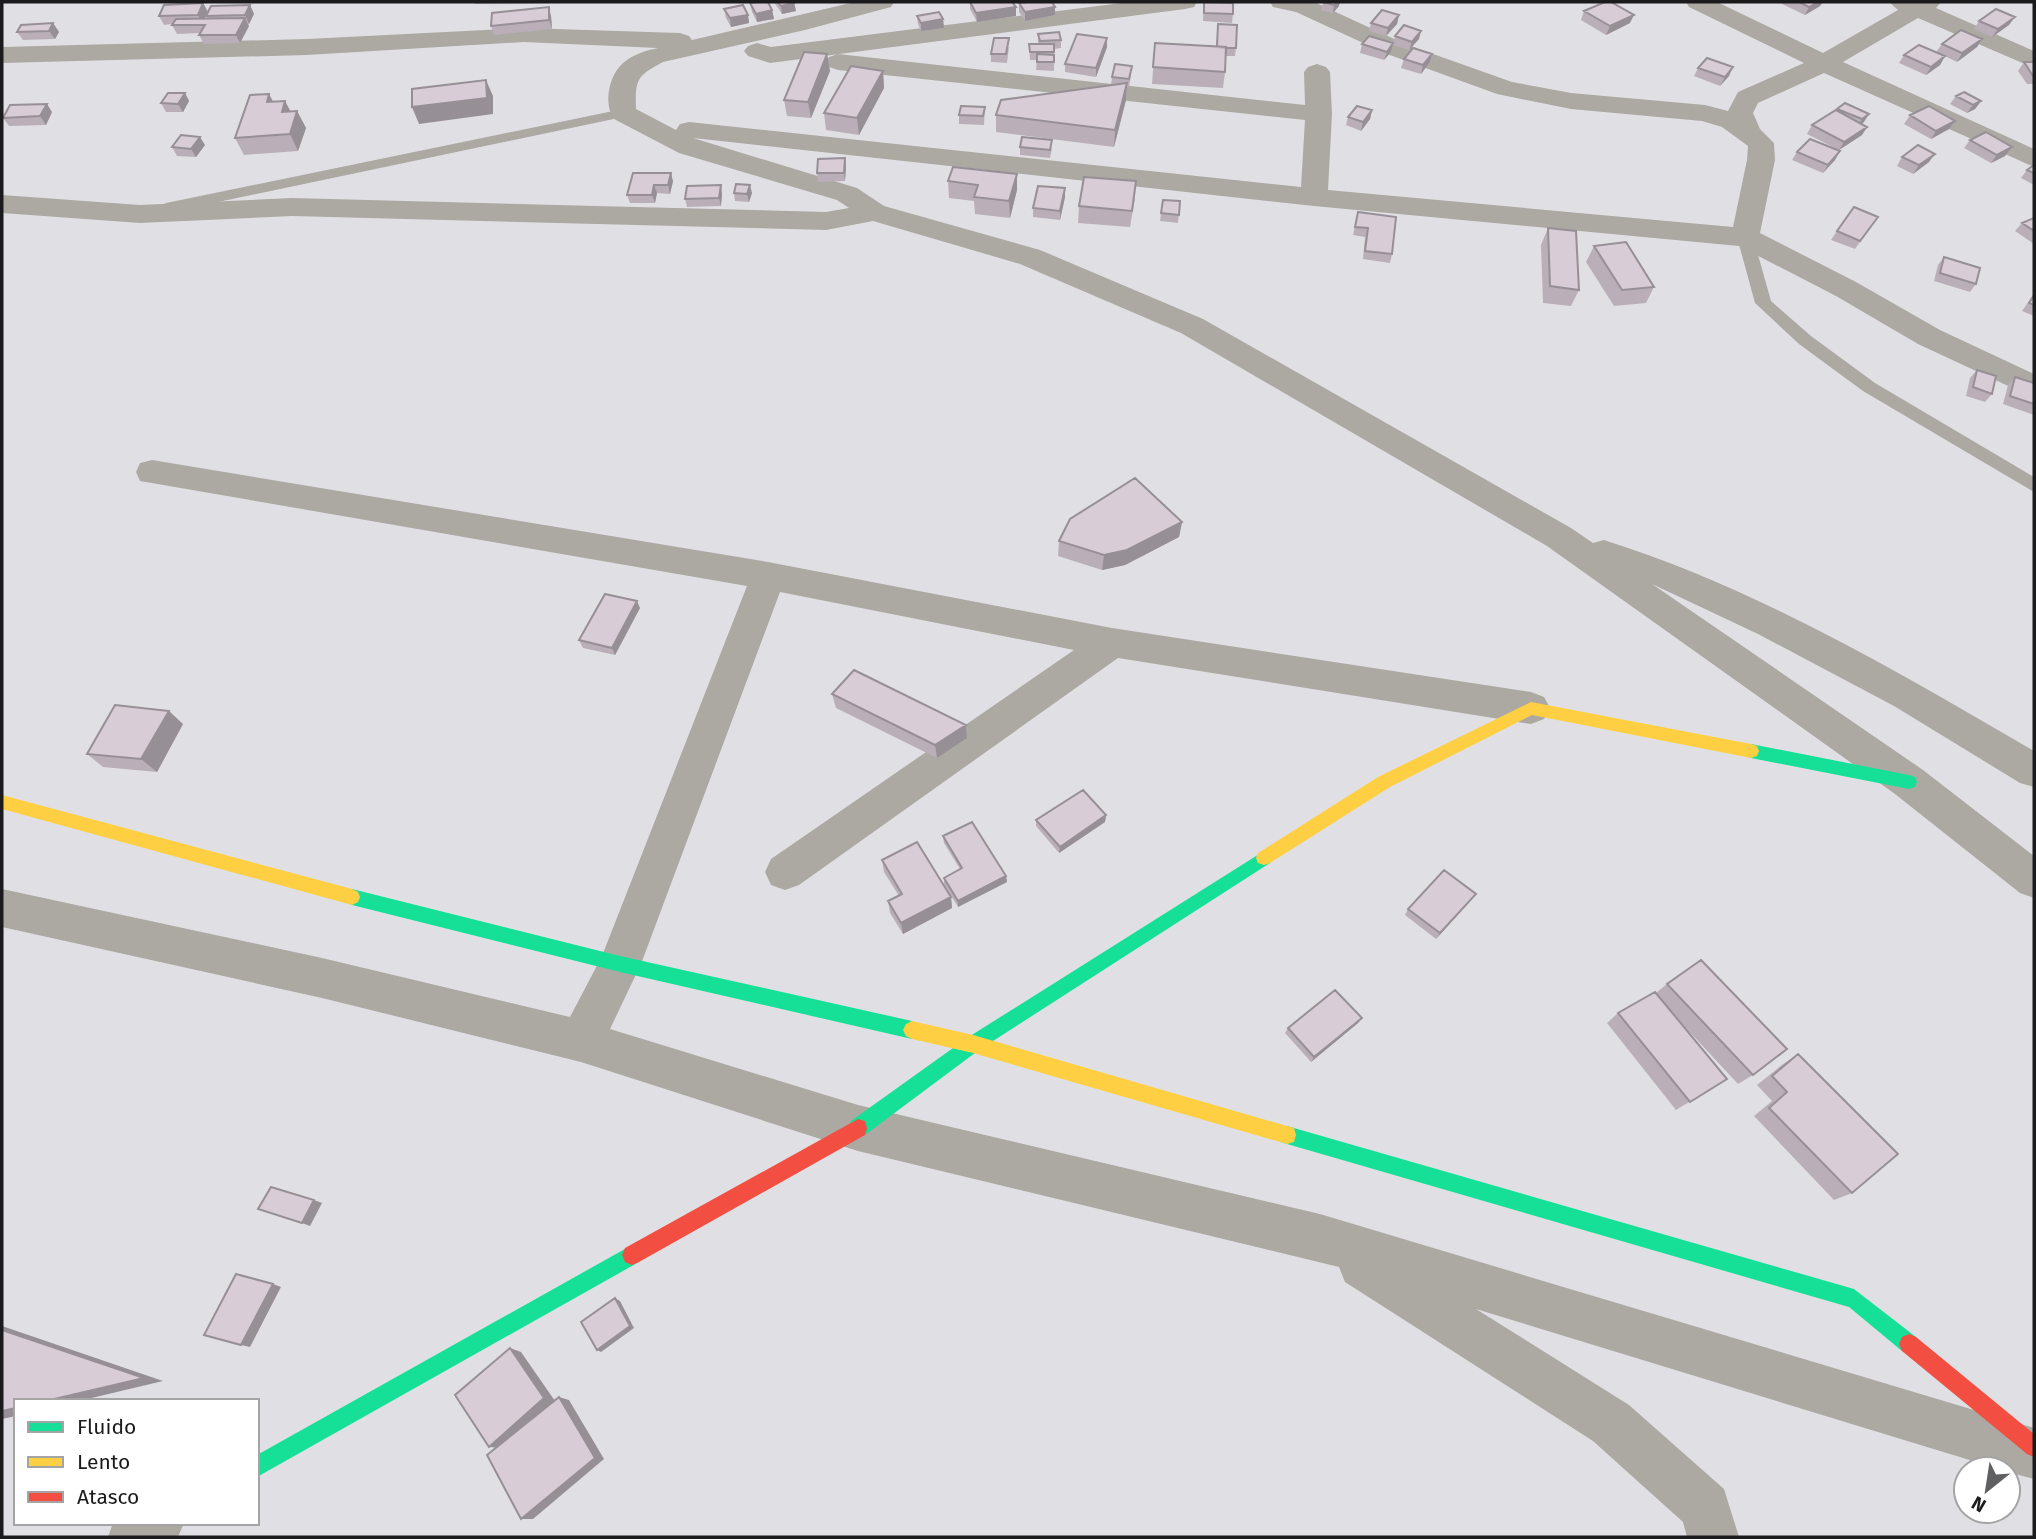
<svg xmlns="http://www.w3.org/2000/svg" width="2036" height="1539" viewBox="0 0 2036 1539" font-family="'Fira Sans',sans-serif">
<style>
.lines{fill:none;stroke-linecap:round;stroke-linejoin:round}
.lane{fill:#aca9a3;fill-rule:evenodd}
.street{fill:#aca9a3;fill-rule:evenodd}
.fast{fill:#16e098;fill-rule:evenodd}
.slow{fill:#ffcf43;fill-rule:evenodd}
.jam{fill:#f24e42;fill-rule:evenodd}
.wall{fill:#baafb9}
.shaded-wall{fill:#978f96}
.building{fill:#d8ccd7;stroke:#978f96;stroke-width:2}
</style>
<rect width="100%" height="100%" fill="#e0e0e4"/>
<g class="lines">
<path class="lane" d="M623 109 628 110 630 113 628 116 166 213 158 208 166 203Z
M1745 232 1753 237 1771 301 1811 336 1875 383 2034 477V492L1863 391 1799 344 1755 303 1737 237Z"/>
<path class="street" d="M855 2H894L891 7 805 30 663 62C637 76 635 79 636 109L676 130 680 124 689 122 1301 187 1305 120 838 70 829 67 825 62 829 57 838 54 1305 105 1304 72 1308 67 1317 64 1326 67 1330 72 1332 114 1328 190 1733 227 1747 160 1748 146 1722 127 1702 121 1571 109 1497 94 1387 54 1296 12 1273 7 1270 2H1314L1405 44 1512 82 1571 93 1705 105 1728 111 1738 92 1804 63 1689 7 1686 2H1717L1823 53 1898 10 1889 2H1941L1936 8 2034 51V68L1918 18 1843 62 2034 149V167L1824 73 1758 103 1753 113 1760 129 1774 143 1775 160 1760 233 1856 282 1940 330 2034 374V398L1918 344 1836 296 1739 246 1314 206 693 138 857 188 884 206 1040 250 1203 319 1571 528 1593 543 1604 540C1756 588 1897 671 2034 751V787L2020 783 1894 706 1758 634 1652 584 1923 770 2034 856V898L2020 893 1895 794 1547 546 1181 333 1020 264 873 221 826 230 292 216 140 223 2 213V195L140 205 292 198 826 212 849 208 837 200 679 153 614 119C603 104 609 75 623 63 632 55 647 50 658 48L524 42 307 55 2 63V47L307 39 524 28 680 33 689 36 692 40Z
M1130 2H1197L1194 7 1185 9 770 63 748 56 744 51 748 46 757 43 771 47Z
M152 460 768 562 1112 628 1531 692 1544 697 1550 708 1544 719 1531 724 1118 658 799 885 785 890 771 885 765 872 771 859 1074 650 780 592 641 964 610 1029 858 1105 1320 1214 2034 1428V1479L2008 1472V1469H1999L1476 1309 1629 1405 1724 1489 1739 1537H1687L1683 1522 1593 1441 1345 1282 1339 1267 858 1151 581 1062 322 998 2 927V889L322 958 570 1017 602 956 747 586 140 481 136 472 140 463Z
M113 1523H184L178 1537H108Z"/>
<path class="fast" d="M1751 744 1909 775 1915 777 1917 782 1915 787 1909 789 1751 758 1745 756 1743 751 1745 746Z
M1264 851 1270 853 1272 858 1270 863 979 1050 865 1135 858 1137 851 1135 849 1128 851 1121 967 1038Z
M352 889 620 956 912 1021 918 1024 921 1030 918 1036 912 1039 620 972 352 905 346 902 344 897 346 892Z
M1287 1126 1854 1289 1916 1337 1919 1344 1916 1351 1909 1354 1902 1351 1849 1307 1287 1144 1280 1142 1278 1135 1280 1128Z
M632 1245 639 1248 642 1255 639 1262 257 1477V1455Z"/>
<path class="slow" d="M1531 702 1751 744 1757 746 1759 751 1757 756 1751 758 1532 715 1390 787 1270 863 1264 865 1258 863 1256 858 1258 853 1378 777Z
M2 795 352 889 358 892 360 897 358 902 352 905 2 809Z
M912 1021 973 1035 1287 1126 1294 1128 1296 1135 1294 1142 1287 1144 973 1053 912 1039 906 1036 903 1030 906 1024Z"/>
<path class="jam" d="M858 1119 865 1121 867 1128 865 1135 639 1262 632 1265 625 1262 622 1255 625 1248Z
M1909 1334 1916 1337 2034 1434V1457L2027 1454 1902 1351 1899 1344 1902 1337Z"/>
</g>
<path class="wall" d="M474 2H562V3L475 4Z
M774 2H794L796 11 782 14Z
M970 2H1012L1016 16 977 22 970 9Z
M1204 2 1233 14 1232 23 1203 21Z
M1323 2 1339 6 1333 13 1321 10Z
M1780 2H1823L1820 6 1805 15 1780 3Z
M203 3 208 12 205 18H207L206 16 250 5 254 14 249 24H248L249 26 240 43 204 44 199 35 200 33 177 34 172 25V24L164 25 159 16Z
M750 3 772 10 774 19 757 22 752 12Z
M1019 3 1055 7V15L1025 21 1019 12Z
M724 9 748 15 749 23 731 27 726 18Z
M1584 11 1630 23 1606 35 1581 20Z
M1399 15 1397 24 1386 36 1369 31 1371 23Z
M551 16 552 29 494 35 491 26Z
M917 16 943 19 944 28 921 31 918 24Z
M1979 21 2009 25 1992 37 1974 29Z
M53 23 59 32 55 39 23 40 17 32Z
M1218 24 1236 48 1235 56H1225V72L1223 88 1152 84 1155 43 1216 47Z
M1038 34 1061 40V48L1054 49V71L1036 70 1037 60H1030L1029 44H1038Z
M1395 36 1419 39 1409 50 1393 45Z
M1107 38V47L1096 77 1065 72V64Z
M1982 39 1977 47 1957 62 1936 52 1942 44Z
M1393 43 1391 52 1384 60 1360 53 1362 44Z
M1009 47 1007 63 991 62V54Z
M827 54 830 71 811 118 787 116 784 100Z
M1432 54 1430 62 1421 74 1401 68 1404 59Z
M1904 55 1945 56 1940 65 1926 75 1899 63Z
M2024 62H2034V84H2027L2018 71Z
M1698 68 1729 76 1720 86 1694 76Z
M883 71 884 88 859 135 826 130 824 113Z
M1131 75 1129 87H1127L1126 100 1114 147 996 132V115L1111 85 1112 77Z
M185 93 189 101 183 112H166L161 103Z
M1956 96 1981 101 1975 109 1967 113 1950 104Z
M285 101 290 111H297L306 128 298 151 244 155 235 138 273 102Z
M985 107 984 125 959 124V115Z
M1837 109 1869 114 1862 124 1867 127 1862 135 1839 150 1807 134 1812 125 1836 111Z
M1372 110 1370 119 1361 131 1346 125 1348 117Z
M52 112 46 125 9 126 3 118Z
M1910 115 1955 121 1949 129 1931 139 1904 124Z
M1970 140 2012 147 2005 156 1991 163 1964 148Z
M205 145 196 157 177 156 172 147Z
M1020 147 1052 148 1050 158 1020 155Z
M1797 152 1835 160 1823 173 1792 160Z
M1902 157 1929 162 1913 174 1897 166Z
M845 158 846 167 845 181 818 182 817 173Z
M2034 165V185L2021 178 2027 170Z
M633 173 673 181 670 194 657 193 655 203H630L627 195Z
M1017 174V190L1010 218 975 214 974 201 949 198 948 181Z
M734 193H752L749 202 735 201Z
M722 194 721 206 687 207 685 199Z
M1065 197 1060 220 1033 217V208Z
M1135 198 1130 227 1078 223 1079 206Z
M1163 200 1180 201 1178 223 1160 221Z
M1358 212 1392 254 1390 263 1363 259 1365 237 1353 235Z
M1878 217 1855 249 1831 240 1837 231Z
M2034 218V244L2015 231 2022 223Z
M1548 228 1579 290 1571 306 1543 303 1541 245Z
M1594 246 1654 287 1646 303 1614 306 1586 262Z
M1944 257 1976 284 1970 292 1934 281 1938 265Z
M2034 294V316L2022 311Z
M1977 370 1992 394 1985 402 1966 396 1970 378Z
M2015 377 2034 383V415L2003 404 2008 385Z
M1182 522 1179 537 1125 565 1102 570 1058 556 1059 541Z
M640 608 615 655 583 648 579 640Z
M832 694 966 725 967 738 937 758 836 708Z
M183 724 157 772 103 767 87 754Z
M1106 815 1105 822 1059 853 1036 826V820Z
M943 836 1006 876 1007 882 958 907 944 884V878L960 869 944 843Z
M882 860 951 897 952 908 903 934 890 913 888 901 899 896 884 872Z
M1476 894 1436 939 1405 915 1408 909Z
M1667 984 1753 1075 1738 1084 1671 1012 1727 1079 1676 1110 1607 1023 1618 1013 1656 993Z
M1358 1023 1311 1062 1285 1033 1288 1028Z
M1798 1054 1852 1193 1834 1200 1754 1116 1772 1101 1757 1085 1783 1064Z"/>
<path class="shaded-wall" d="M1337 2H1340L1339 6 1333 13 1334 5Z
M1818 2H1823L1820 6 1805 15 1809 7Z
M203 3 208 12 202 23 198 15Z
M794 3 796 11 782 14 781 6Z
M250 5 254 14 249 24 245 15Z
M549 7 551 16 552 29 549 20Z
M1016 7V16L977 22 976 13Z
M1055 7V15L1025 21V12Z
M772 10 774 19 757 22 756 14Z
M748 15 749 23 731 27 730 18Z
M1399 15 1397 24 1386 36 1388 28Z
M1634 15 1630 23 1606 35 1610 26Z
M2015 17 2009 25 1992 37 1998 29Z
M245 18 249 26 240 43 236 35Z
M943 19 944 28 921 31V23Z
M53 23 59 32 55 39 49 31Z
M1421 31 1419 39 1409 50 1412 42Z
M1107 38V47L1096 77V68Z
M1982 39 1977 47 1957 62 1962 53Z
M1393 43 1391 52 1384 60 1387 52Z
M827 54 830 71 811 118 808 102Z
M1432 54 1430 62 1421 74 1423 65Z
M1945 56 1940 65 1926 75 1931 67Z
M1733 67 1729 76 1720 86 1725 77Z
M883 71 884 88 859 135 857 118Z
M486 80 493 96V114L419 124 412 107Z
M1127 83 1126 100 1114 147 1115 130Z
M185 93 189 101 183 112 178 104Z
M269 94 278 111 267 102Z
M285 101 294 118 282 112Z
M1981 101 1975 109 1967 113 1973 105Z
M47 104 52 112 46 125 40 116Z
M1372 110 1370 119 1361 131 1363 122Z
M297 111 306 128 298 151 290 134Z
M1869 114 1864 122 1857 128 1862 119Z
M1955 121 1949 129 1931 139 1936 131Z
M1867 127 1862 135 1839 150 1844 142Z
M200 137 205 145 196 157 191 149Z
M2012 147 2005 156 1991 163 1997 155Z
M1840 151 1835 160 1823 173 1828 165Z
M1935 154 1929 162 1913 174 1919 165Z
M845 158 846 167 845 181 844 173Z
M671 173 673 181 670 194 668 185Z
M1017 174V190L1010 218 1009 201Z
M654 185 657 193 655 203 652 195Z
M721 185 722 194 721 206 719 198Z
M750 185 752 193 749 202 747 194Z
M1065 188V197L1060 220V211Z
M1182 522 1179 537 1125 565 1102 570 1104 555Z
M637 601 640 608 615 655 612 648Z
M169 711 183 724 157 772 141 759Z
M966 725 967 738 937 758 935 745Z
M1106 815 1105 822 1059 853 1060 847Z
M1006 876 1007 882 958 907V901Z
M1476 894 1471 900 1436 939 1440 933Z
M951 897 952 908 903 934 901 923Z
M1362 1018 1358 1023 1311 1062 1314 1057Z
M314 1200 322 1203 310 1226 302 1223Z
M273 1284 281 1287 250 1347 241 1345Z
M615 1298 620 1301 634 1328 601 1352 597 1350Z
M2 1326 163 1381 79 1401H46L2 1330Z
M510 1348 521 1352 555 1401 501 1448 489 1447Z
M559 1397 569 1400 604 1459 533 1519H521Z
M16 1408V1416L2 1419V1411Z"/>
<path class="building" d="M757 2H768L772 10 756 14 750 3Z
M778 2H794V3L781 6Z
M970 2H1012L1016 7 976 13Z
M1028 2H1052L1055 7 1025 12 1019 3Z
M1204 2 1233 3V14L1204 13Z
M1324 2H1337L1334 5Z
M1605 2H1611L1634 15 1610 26 1584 11Z
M1799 2H1818L1809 7Z
M203 3 198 15 159 16 164 5Z
M250 5 245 15 206 16 211 6Z
M743 5 748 15 730 18 724 9Z
M549 7V20L491 26 492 13Z
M1996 9 2015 17 1998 29 1979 21Z
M1382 10 1399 15 1388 28 1371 23Z
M939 12 943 19 921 23 917 16Z
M245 18 236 35H199L205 25H172L176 19Z
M53 23 49 31 17 32 21 25Z
M1218 24 1237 25 1236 48 1217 47Z
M1404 25 1421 31 1412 42 1395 36Z
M1961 30 1982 39 1962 53 1942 44Z
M1059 32 1061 40 1040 41 1038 34Z
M1077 34 1107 38 1096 68 1065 64Z
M1369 36 1393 43 1387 52 1362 44Z
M994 38H1009L1006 54H991Z
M1155 43 1226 47 1225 72 1153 67Z
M1029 44H1054V52H1030Z
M1919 45 1945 56 1931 67 1904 55Z
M1413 48 1432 54 1423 65 1404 59Z
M804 52 827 54 808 102 784 100Z
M1037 54 1054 55V62H1037Z
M1707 58 1733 67 1725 77 1698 68Z
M2024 62H2034V76H2033Z
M1115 64 1132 66 1129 79 1112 77Z
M851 66 883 71 857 118 824 113Z
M486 80 487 98 412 107V89Z
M1127 83 1115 130 996 115 1001 100Z
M1964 92 1981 101 1973 105 1956 96Z
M168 93H185L178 104 161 103Z
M269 94 267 102 285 101 282 112 297 111 290 134 235 138 250 95Z
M1845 103 1869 114 1862 119 1837 109Z
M47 104 40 116 3 118 10 105Z
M961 106 985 107 983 116 959 115Z
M1357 106 1372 110 1363 122 1348 117Z
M1929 106 1955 121 1936 131 1910 115Z
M1836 110 1867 127 1844 142 1812 125Z
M1986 132 2012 147 1997 155 1970 140Z
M181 135 200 137 191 149 172 147Z
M1022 137 1052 140 1050 150 1020 147Z
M1810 139 1840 151 1828 165 1797 152Z
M1918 145 1935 154 1919 165 1902 157Z
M845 158 844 173H817L818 159Z
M2034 165V173L2027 170Z
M953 167 1017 174 1009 201 974 197 978 185 948 181Z
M633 173H671L668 185H654L652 195H627Z
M1084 177 1136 181 1132 211 1079 206Z
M736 184 750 185 747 194 734 193Z
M721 185 719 198 685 199 687 186Z
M1038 186 1065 188 1060 211 1033 208Z
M1163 200 1180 201 1179 215 1161 213Z
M1854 207 1878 217 1860 241 1837 231Z
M1358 212 1396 217 1392 254 1365 251 1368 228 1355 227Z
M2034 218V231L2022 223Z
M1548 228 1576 231 1579 290 1550 286Z
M1626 242 1654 287 1622 290 1594 246Z
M1944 257 1980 268 1976 284 1940 273Z
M2034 295V305L2029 303Z
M1977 370 1996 376 1992 394 1973 387Z
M2015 377 2034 383V404L2010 396Z
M1135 478 1182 522 1127 550 1104 555 1059 541 1070 519Z
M605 594 637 601 612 648 579 640Z
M854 670 966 725 935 745 832 694Z
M115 705 169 711 141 759 87 754Z
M1083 790 1106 815 1060 847 1036 820Z
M972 822 1006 876 958 901 944 878 962 868 943 836Z
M917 842 951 897 901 923 888 901 902 894 882 860Z
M1444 870 1476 894 1440 933 1408 909Z
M1701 960 1787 1049 1753 1075 1667 984Z
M1335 990 1362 1018 1314 1057 1288 1028Z
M1655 992 1727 1079 1690 1102 1618 1013Z
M1798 1054 1898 1154 1852 1193 1769 1108 1787 1092 1772 1076Z
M271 1187 314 1200 302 1223 258 1209Z
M236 1274 273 1284 241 1345 204 1335Z
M615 1298 630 1326 597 1350 581 1322Z
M2 1330 144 1378 46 1401H16V1408L2 1411Z
M510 1348 544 1398 489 1447 455 1395Z
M559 1397 595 1458 521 1519 487 1455Z"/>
<rect width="2036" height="1539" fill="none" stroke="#1b1b1d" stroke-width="7"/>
<rect x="14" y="1399" width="245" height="126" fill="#ffffff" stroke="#a4a4a5" stroke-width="2"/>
<rect x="28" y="1422" width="35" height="10" fill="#16e098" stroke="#a4a4a5" stroke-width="2"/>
<text x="77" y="1434" font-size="21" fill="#1b1b1d">Fluido</text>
<rect x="28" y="1457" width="35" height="10" fill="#ffcf43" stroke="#a4a4a5" stroke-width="2"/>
<text x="77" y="1469" font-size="21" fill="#1b1b1d">Lento</text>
<rect x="28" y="1492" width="35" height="10" fill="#f24e42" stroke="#a4a4a5" stroke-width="2"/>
<text x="77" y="1504" font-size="21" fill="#1b1b1d">Atasco</text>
<g transform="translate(1987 1490) rotate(210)"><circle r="33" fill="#ffffff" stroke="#a4a4a5" stroke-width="2"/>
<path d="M0-5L12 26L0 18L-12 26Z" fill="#606063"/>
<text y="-10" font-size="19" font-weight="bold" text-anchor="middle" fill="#1b1b1d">N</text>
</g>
</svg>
